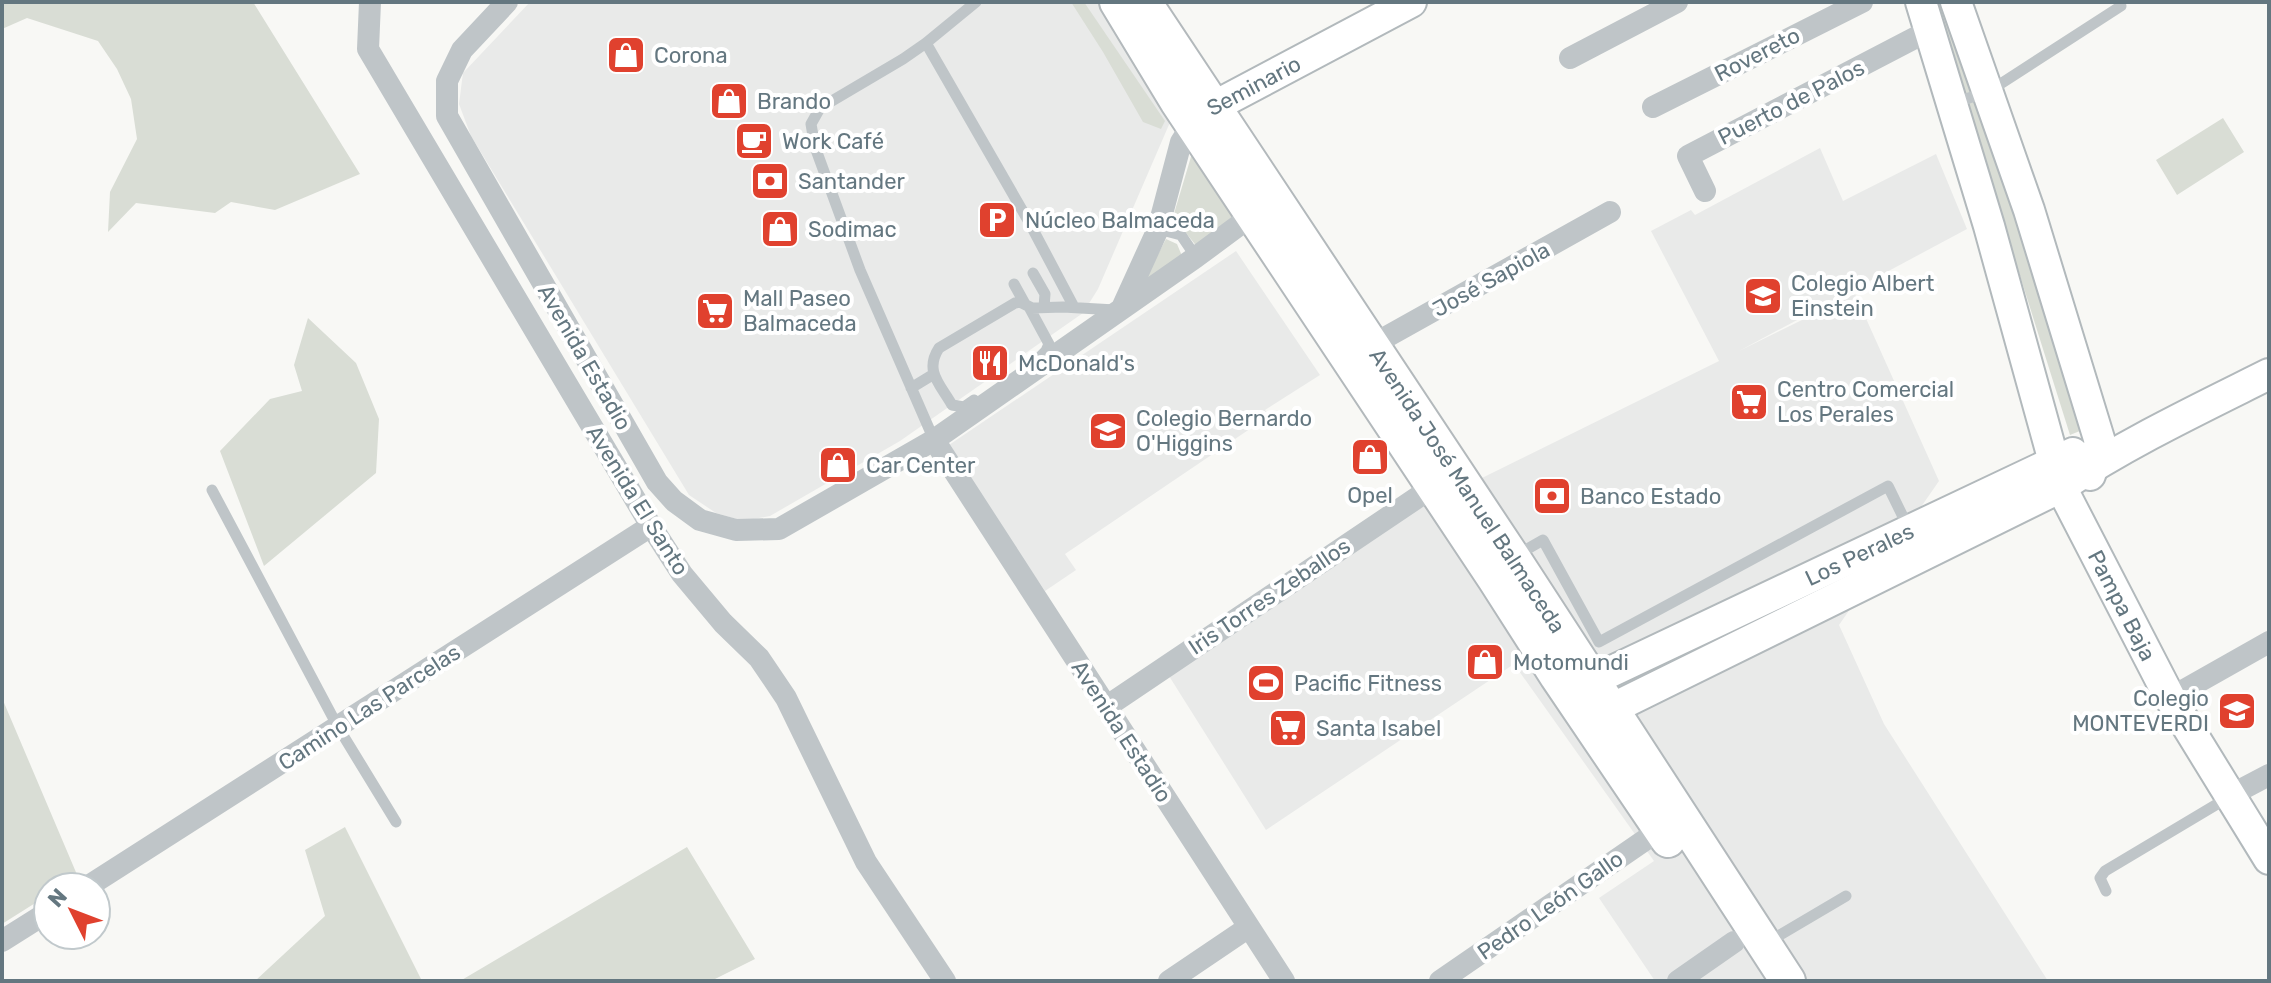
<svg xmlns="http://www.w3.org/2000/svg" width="2271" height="983" viewBox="0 0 2271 983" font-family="Rubik,sans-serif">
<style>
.built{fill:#e9eae9}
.green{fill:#d9ddd5}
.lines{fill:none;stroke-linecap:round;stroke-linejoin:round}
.secondary-casing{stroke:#b2b9bc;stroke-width:34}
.primary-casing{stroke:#b3b9bc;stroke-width:38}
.lane{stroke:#bfc5c8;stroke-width:11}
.street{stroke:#bfc5c8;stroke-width:22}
.secondary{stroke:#fff;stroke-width:30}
.primary{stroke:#fff;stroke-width:34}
.labels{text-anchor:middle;stroke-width:8;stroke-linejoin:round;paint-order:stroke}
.street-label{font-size:22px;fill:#647780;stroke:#fff}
.poi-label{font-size:22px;fill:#647780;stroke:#fff;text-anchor:start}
</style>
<rect width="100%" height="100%" fill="#f8f8f5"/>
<path class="built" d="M530 2H1098L1171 120 1098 289 1083 313 900 441 770 516 743 521 716 513 689 495 471 136 459 104 463 73Z
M1820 148 1843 201 1936 154 1967 229 1739 351 1855 294 1939 481 1839 625 1884 724 2048 981H1655L1599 898 1654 861 1514 664 1266 830 1169 676 1413 512 1719 361 1651 231 1691 210 1695 215Z
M1236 251 1320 375 1265 410 1269 416 1065 554 1076 570 1045 591 946 447Z"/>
<path class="green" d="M2 2H253L360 174 275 210 231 202 215 213 136 203 108 232 110 192 137 139 131 99 117 69 98 41 27 18 2 29Z
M1071 2H1084L1165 121 1161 129 1143 122 1103 52Z
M1929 2H1944L2097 424 2070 435 2011 247 1956 89Z
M2223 118 2244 152 2177 195 2156 160Z
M1193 150 1241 215 1198 248 1182 228 1170 227Z
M1166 239 1177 244 1182 256 1138 292Z
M308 318 356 363 379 419 376 473 264 566 220 451 270 399 302 391 294 365Z
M2 698 78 877 62 887H48V895L2 924Z
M345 827 422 981H255L325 916 305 850Z
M687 847 755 959 711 981H460Z"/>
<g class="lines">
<defs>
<g id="secondary">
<path id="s1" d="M1921 2 1989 226 2061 487 2170 698 2269 859"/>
<path d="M1956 2 2029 210 2100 442 2090 475"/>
<path id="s2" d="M1196 121 1213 107 1230 98 1411 2"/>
<path id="s3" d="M1570 691 2073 453"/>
<path d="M1589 720 2061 487C2127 443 2199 409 2269 374"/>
</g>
<g id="primary">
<path d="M1117 2 1177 101 1495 579 1557 676 1668 840"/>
<path id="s4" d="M1144 2 1513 558 1788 981"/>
</g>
</defs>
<use href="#secondary" class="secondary-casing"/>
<use href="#primary" class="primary-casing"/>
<path class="lane" d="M926 43 1029 222 1074 307
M1953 103 1988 92 2121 6
M1158 229 1181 235 1196 257
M1033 273 1045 294 1044 307
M1014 284 1025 304
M1029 307 1049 344 1046 351 1039 358
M911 388 934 374
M974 400 964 407 952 405C940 384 924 371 939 348L1015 303 1020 302 1032 308 1063 307 1115 310
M934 440 860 270 815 147 811 124 820 108 903 59 926 43 976 2
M212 490 338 727 396 822
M1517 555 1543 540 1599 642 1888 486 1909 529
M2106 891 2100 878 2105 871 2229 797
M1768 942 1846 896"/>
<path class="street" d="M370 2 368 49 651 526 682 574 723 623 759 658 786 698 866 862 945 981
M507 2 462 50 447 81V116L657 482 674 501 700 520 736 530 779 529 934 440 1196 257 1254 214
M1570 58 1677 2
M1653 107 1862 2
M1705 191 1688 156 1930 30
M1122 308 1158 229 1181 142 1193 123
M1372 345 1610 212
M934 440 1284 981
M2170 698 2269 642
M1106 707 1433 487
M2229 796 2269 775
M87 887 651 526
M2 941 48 912
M1169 981 1249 927
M1440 981 1661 829
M1678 981 1734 942"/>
<use href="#secondary" class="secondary"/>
<use href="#primary" class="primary"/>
</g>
<defs>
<symbol id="shop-square" viewBox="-11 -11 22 22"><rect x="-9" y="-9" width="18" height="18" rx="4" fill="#e0412e" stroke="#fff"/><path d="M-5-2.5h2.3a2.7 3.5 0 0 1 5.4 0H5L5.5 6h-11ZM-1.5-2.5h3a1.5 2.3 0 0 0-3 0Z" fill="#fff"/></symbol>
<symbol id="cafe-square" viewBox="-11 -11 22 22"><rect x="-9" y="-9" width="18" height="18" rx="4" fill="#e0412e" stroke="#fff"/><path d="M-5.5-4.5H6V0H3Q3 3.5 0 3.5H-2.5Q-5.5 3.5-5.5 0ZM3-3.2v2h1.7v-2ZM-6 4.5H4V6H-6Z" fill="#fff"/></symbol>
<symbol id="bank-square" viewBox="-11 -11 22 22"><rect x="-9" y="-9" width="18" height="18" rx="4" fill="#e0412e" stroke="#fff"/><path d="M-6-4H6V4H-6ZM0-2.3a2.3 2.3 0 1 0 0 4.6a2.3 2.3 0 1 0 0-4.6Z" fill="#fff"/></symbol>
<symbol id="parking-square" viewBox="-11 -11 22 22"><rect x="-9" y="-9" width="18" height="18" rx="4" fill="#e0412e" stroke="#fff"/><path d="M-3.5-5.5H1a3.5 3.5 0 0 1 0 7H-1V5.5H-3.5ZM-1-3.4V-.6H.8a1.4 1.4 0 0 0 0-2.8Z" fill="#fff"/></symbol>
<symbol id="school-square" viewBox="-11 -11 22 22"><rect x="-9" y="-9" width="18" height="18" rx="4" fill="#e0412e" stroke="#fff"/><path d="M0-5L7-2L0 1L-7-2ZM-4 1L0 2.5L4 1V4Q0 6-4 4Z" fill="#fff"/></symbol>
<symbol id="supermarket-square" viewBox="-11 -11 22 22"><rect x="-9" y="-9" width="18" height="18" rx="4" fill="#e0412e" stroke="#fff"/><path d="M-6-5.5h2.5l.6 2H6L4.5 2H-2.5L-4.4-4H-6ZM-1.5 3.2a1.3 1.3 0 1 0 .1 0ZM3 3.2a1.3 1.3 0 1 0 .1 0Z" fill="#fff"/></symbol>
<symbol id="restaurant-square" viewBox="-11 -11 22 22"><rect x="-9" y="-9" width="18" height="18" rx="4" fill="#e0412e" stroke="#fff"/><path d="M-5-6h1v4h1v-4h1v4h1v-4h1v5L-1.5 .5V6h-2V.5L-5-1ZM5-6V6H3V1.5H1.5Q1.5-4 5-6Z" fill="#fff"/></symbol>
<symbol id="stadium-square" viewBox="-11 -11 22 22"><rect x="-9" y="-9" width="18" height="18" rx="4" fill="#e0412e" stroke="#fff"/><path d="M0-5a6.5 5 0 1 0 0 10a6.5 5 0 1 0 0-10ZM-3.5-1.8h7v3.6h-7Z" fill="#fff"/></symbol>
</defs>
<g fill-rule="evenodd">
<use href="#shop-square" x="604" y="33" width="44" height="44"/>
<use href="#shop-square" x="707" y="79" width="44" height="44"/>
<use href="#cafe-square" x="732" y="119" width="44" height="44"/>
<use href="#bank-square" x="748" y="159" width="44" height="44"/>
<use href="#parking-square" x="975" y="198" width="44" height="44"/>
<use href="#shop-square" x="758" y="207" width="44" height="44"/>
<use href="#school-square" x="1741" y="274" width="44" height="44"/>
<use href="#supermarket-square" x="693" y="289" width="44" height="44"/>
<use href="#restaurant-square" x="968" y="341" width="44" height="44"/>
<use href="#supermarket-square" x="1727" y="380" width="44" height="44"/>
<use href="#school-square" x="1086" y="409" width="44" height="44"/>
<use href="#shop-square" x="1348" y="435" width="44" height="44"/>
<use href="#shop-square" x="816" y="443" width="44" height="44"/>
<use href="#bank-square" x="1530" y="474" width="44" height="44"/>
<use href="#shop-square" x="1463" y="640" width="44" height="44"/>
<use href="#stadium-square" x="1244" y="661" width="44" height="44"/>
<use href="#school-square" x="2215" y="689" width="44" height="44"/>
<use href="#supermarket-square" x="1266" y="706" width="44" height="44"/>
</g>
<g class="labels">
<g class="street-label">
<text transform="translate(1757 54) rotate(-27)" y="8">Rovereto</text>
<text dy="8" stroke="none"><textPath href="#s2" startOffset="68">Seminario</textPath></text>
<text transform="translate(1791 102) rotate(-27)" y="8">Puerto de Palos</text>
<text transform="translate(1491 279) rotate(-29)" y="8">José Sapiola</text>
<text transform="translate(585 357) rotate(60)" y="8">Avenida Estadio</text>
<text dy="8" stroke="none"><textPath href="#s4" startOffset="586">Avenida José Manuel Balmaceda</textPath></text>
<text transform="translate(638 500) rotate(58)" y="8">Avenida El Santo</text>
<text dy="8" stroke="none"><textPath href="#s3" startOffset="320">Los Perales</textPath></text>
<text transform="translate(1269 596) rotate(-34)" y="8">Iris Torres Zeballos</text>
<text dy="8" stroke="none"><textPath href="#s1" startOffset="638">Pampa Baja</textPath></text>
<text transform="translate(369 707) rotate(-33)" y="8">Camino Las Parcelas</text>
<text transform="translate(1122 731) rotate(57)" y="8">Avenida Estadio</text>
<text transform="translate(1550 905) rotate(-35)" y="8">Pedro León Gallo</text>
</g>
<g class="poi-label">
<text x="654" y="63">Corona</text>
<text x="757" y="109">Brando</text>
<text x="782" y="149">Work Café</text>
<text x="798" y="189">Santander</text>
<text x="1025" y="228">Núcleo Balmaceda</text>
<text x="808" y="237">Sodimac</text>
<text x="1791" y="291">Colegio Albert<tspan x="1791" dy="25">Einstein</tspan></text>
<text x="743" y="306">Mall Paseo<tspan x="743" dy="25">Balmaceda</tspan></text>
<text x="1018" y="371">McDonald's</text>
<text x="1777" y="397">Centro Comercial<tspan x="1777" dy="25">Los Perales</tspan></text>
<text x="1136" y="426">Colegio Bernardo<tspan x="1136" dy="25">O'Higgins</tspan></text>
<text x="866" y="473">Car Center</text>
<text x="1370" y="503" text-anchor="middle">Opel</text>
<text x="1580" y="504">Banco Estado</text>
<text x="1513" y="670">Motomundi</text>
<text x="1294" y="691">Pacific Fitness</text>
<text x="2209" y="706" text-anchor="end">Colegio<tspan x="2209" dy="25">MONTEVERDI</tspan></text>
<text x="1316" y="736">Santa Isabel</text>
</g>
</g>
<rect width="2271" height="983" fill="none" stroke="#647780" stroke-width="8"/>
<g transform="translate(72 911) rotate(312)"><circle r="38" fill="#ffffff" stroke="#c1c9cc" stroke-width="2"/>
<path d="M0-6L14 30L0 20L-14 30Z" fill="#e0412e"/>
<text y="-12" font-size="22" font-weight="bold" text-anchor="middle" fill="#647780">N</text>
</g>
</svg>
